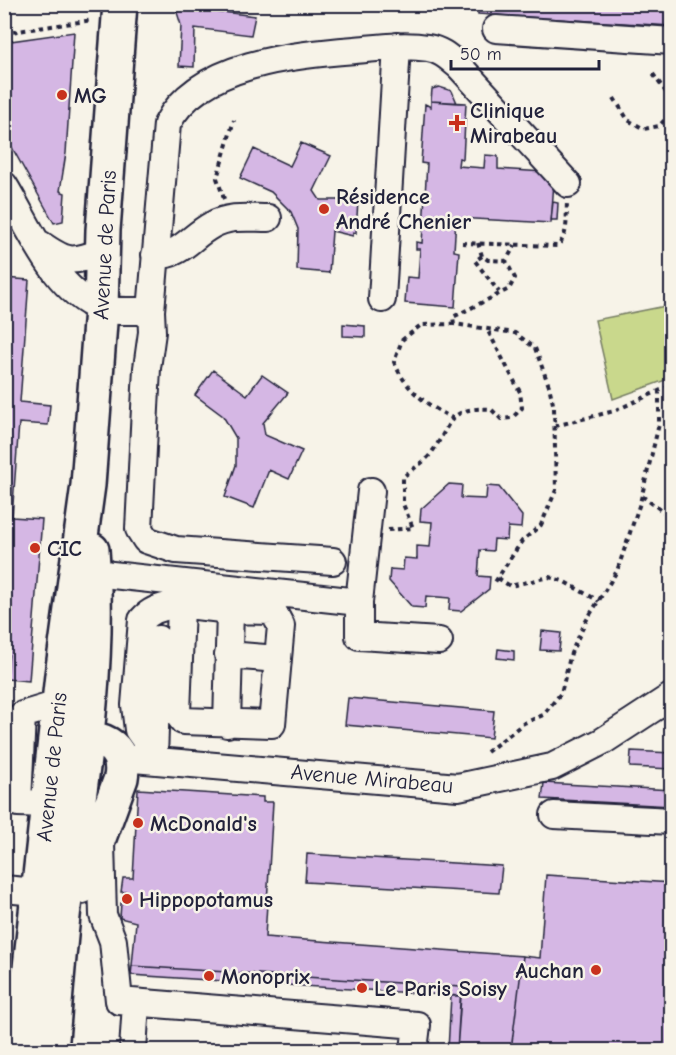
<svg xmlns="http://www.w3.org/2000/svg" width="676" height="1055" viewBox="0 0 676 1055" font-family="'Comic Neue',sans-serif">
<style>
.green{fill:#c9d88c;stroke:#767d64;stroke-width:1.5}
.building{fill:#d5b7e4;stroke:#22223b;stroke-width:1.5}
.lines{fill:none;stroke-linecap:round;stroke-linejoin:round}
.minor-casing{stroke:#22223b;stroke-width:30}
.major-casing{stroke:#22223b;stroke-width:38}
.path{stroke:#22223b;stroke-width:4;stroke-dasharray:4.5 4.5;stroke-linecap:butt}
.minor{stroke:#f7f3e8;stroke-width:26}
.major{stroke:#f7f3e8;stroke-width:33}
.poi-dot{fill:#c8321e;stroke:#f7f3e8;stroke-width:2}
.labels{text-anchor:middle;stroke-width:5;stroke-linejoin:round;paint-order:stroke}
.poi-label{font-size:22px;font-weight:bold;fill:#22223b;stroke:#f7f3e8;text-anchor:start}
.street-label{font-size:22px;fill:#22223b;stroke:#f7f3e8}
</style>
<rect width="100%" height="100%" fill="#f7f3e8"/>
<filter id="ink" filterUnits="userSpaceOnUse"><feTurbulence type="fractalNoise" baseFrequency=".0167" numOctaves="2"/><feDisplacementMap in="SourceGraphic" scale="12" xChannelSelector="R" yChannelSelector="G"/><feConvolveMatrix kernelMatrix="1 2 1 2 8 2 1 2 1" color-interpolation-filters="sRGB"/></filter>
<g filter="url(#ink)">
<path class="green" d="M671 305V378L613 399 595 320Z"/>
<path class="building" d="M194 4H222V13L194 9Z
M478 4H672V26L478 14Z
M175 6 255 16 251 35 195 28 194 67 179 66 181 25Z
M74 32 66 153 60 191 65 193 63 221 54 223 4 133V42Z
M439 87 452 91 457 103 431 101 432 89Z
M431 101 466 103 463 159 459 158 458 166 484 168 485 155 498 156V169L544 172 554 182 551 223 456 218 454 251 459 252 455 307 405 303 407 277 418 278 420 249H416V242L422 243 427 164 421 163 425 104 431 107Z
M301 143 331 156 314 191 320 200H358L356 233 353 232V236L332 231 329 273 297 270 298 229 291 212 271 192 240 178 254 149 290 166Z
M553 202 558 203 557 220H551Z
M4 278 29 280 20 402 50 405 48 425 19 423 12 517 42 519 29 681 7 679 10 636 4 635Z
M343 324 365 326V337L343 336Z
M213 370 247 395 262 375 288 393 263 423 265 435 302 451 289 479 269 470 254 508 225 497 236 465V438L223 416 195 395Z
M449 484 462 485 461 498 486 499 487 486 499 487 522 516 521 528 508 527 507 540 494 539 493 551 480 550 478 576 490 577 489 589 461 611 449 610 450 598 426 596 425 608 412 607 389 581 390 569 403 570 404 558 417 559V546L430 547 432 522 420 521 421 509Z
M542 631 561 633 559 651 540 650Z
M498 649 514 651V660L497 658Z
M348 698 494 711 491 738 345 725Z
M631 751 672 753V769L630 767Z
M544 783 672 790V806L542 799Z
M138 789 263 797V802H273L265 937 523 956 511 1050H457L461 987 132 966 136 922 120 918 121 903H125L126 892H121L123 878H133Z
M307 854 502 866 499 893 305 882Z
M546 875 672 883V983L667 1050H511L523 956 540 958Z
M132 966 461 987V996L131 975Z
M451 996H461L457 1050H448Z"/>
<g class="lines">
<defs>
<path id="minor" d="M496 29 672 41
M4 185C30 227 53 289 100 308 113 313 136 310 151 311
M40 244C67 263 71 263 102 252
M155 255C180 257 191 236 212 225 230 215 249 218 268 218
M382 299 397 46
M333 561 176 550 146 540 139 529 147 368 152 332 151 311 167 124C198 63 294 55 355 50 378 48 404 44 428 48 441 50 449 58 459 66L568 184
M94 573 359 602 371 491
M359 602V636L439 641
M181 606 177 713 183 721 272 724 281 626 273 611 230 610 227 724
M228 655 278 659
M155 754 138 730 135 705 142 620C163 596 201 608 230 610
M122 758 458 787 552 767 603 741 672 696
M154 758 158 639
M47 804 18 803 22 715 58 704
M554 815 672 821
M101 843 103 915 113 941 119 1001 417 1025 414 1050
M4 889 57 894
M133 1050 136 1003"/>
<path id="major" d="M68 739C98 734 127 744 121 778L81 887
M21 1050 62 675 88 485 101 309 103 230 120 4
M51 1050C56 997 59 944 66 891 82 777 101 665 92 550"/>
</defs>
<use href="#minor" class="minor-casing"/>
<use href="#major" class="major-casing"/>
<path class="path" d="M4 33 93 20
M653 74 668 95 671 113
M614 98 628 120 644 129 659 126 671 113
M224 199 217 178 234 120
M462 243 557 246C569 236 566 217 567 203
M478 243 482 256 488 260 506 261 515 245
M482 256 475 261 499 292
M454 324 453 317 509 289 515 278 506 261
M454 419C426 404 407 392 394 362L402 340 421 325 454 324 515 333 535 348 549 386 554 408 556 490 541 525 522 541 495 582
M555 426 614 411 672 385
M642 496 669 516
M388 530 413 528 403 504V477C411 470 422 464 429 456 452 427 445 406 491 409L501 419 512 418 522 408 520 392 488 331
M498 578 510 586 549 577 563 581 599 601
M487 752 524 723 543 715 561 693 571 653 586 621 617 571 640 503 659 424V390"/>
<use href="#minor" class="minor"/>
<use href="#major" class="major"/>
</g>
</g>
<g class="poi-dot">
<circle cx="62" cy="95" r="6"/>
<path d="M454 114h6v6h6v6h-6v6h-6v-6h-6v-6h6z"/>
<circle cx="324" cy="209" r="6"/>
<circle cx="35" cy="548" r="6"/>
<circle cx="138" cy="823" r="6"/>
<circle cx="127" cy="899" r="6"/>
<circle cx="596" cy="970" r="6"/>
<circle cx="209" cy="976" r="6"/>
<circle cx="362" cy="988" r="6"/>
</g>
<g class="labels">
<g class="poi-label">
<text x="74" y="103">MG</text>
<text x="470" y="118">Clinique<tspan x="470" dy="25">Mirabeau</tspan></text>
<text x="336" y="204">Résidence<tspan x="336" dy="25">André Chenier</tspan></text>
<text x="47" y="556">CIC</text>
<text x="150" y="831">McDonald's</text>
<text x="139" y="907">Hippopotamus</text>
<text x="584" y="978" text-anchor="end">Auchan</text>
<text x="221" y="984">Monoprix</text>
<text x="374" y="996">Le Paris Soisy</text>
</g>
<g class="street-label">
<text transform="translate(104 245) rotate(-87)" y="8">Avenue de Paris</text>
<text transform="translate(51 767) rotate(-84)" y="8">Avenue de Paris</text>
<text transform="translate(372 778) rotate(5)" y="8">Avenue Mirabeau</text>
</g>
</g>
<rect width="676" height="1055" fill="none" stroke="#f7f3e8" stroke-width="24"/>
<rect x="12" y="12" width="652" height="1031" fill="none" stroke="#22223b" stroke-width="2" filter="url(#ink)"/>
<path d="M451 60v9h148v-9" fill="none" stroke="#22223b" stroke-width="3"/>
<text x="460" y="60" font-size="18" fill="#22223b" stroke="#f7f3e8" stroke-width="4.5" paint-order="stroke">50 m</text>
</svg>
